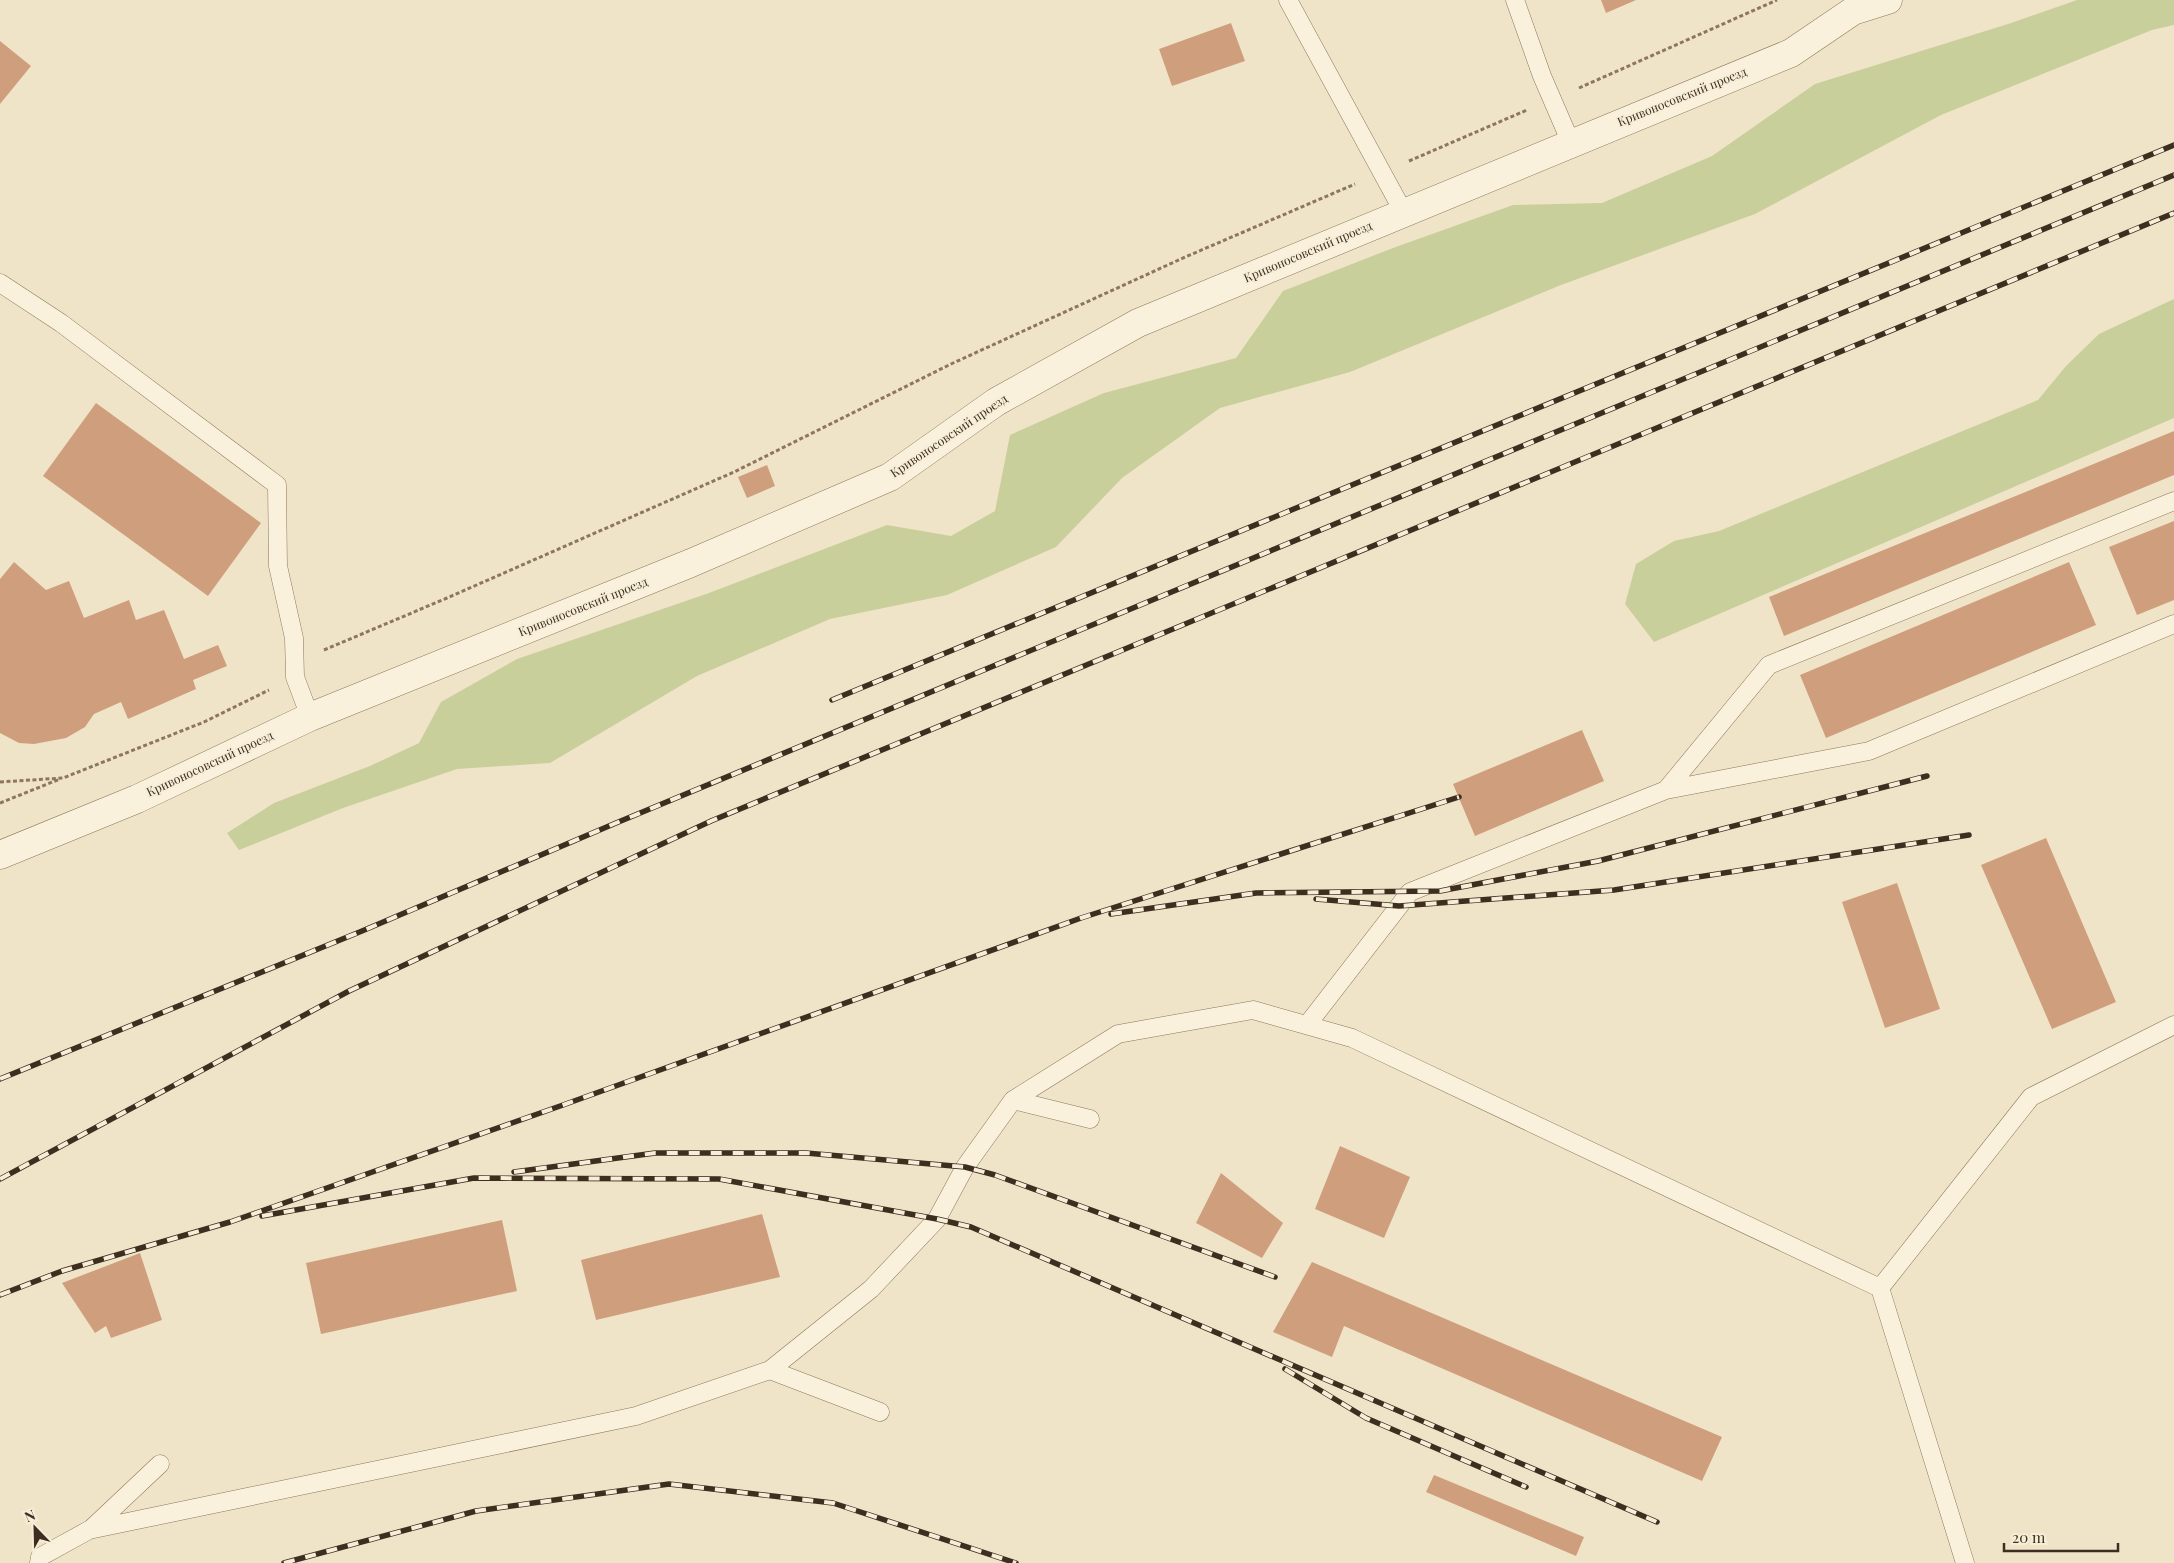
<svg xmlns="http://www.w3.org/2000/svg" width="2174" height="1563" viewBox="0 0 2174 1563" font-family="'Playfair Display',serif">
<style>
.green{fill:#c9cf9b}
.building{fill:#cf9f7d}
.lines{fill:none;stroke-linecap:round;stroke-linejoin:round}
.lane-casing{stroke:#8d765c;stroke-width:19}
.street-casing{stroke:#8d765c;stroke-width:29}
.path{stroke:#8d765c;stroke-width:3;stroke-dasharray:4 2.5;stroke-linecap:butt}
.lane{stroke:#faf1dc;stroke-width:18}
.street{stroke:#faf1dc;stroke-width:28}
.rail-casing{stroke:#3d2e20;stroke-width:5.5}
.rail{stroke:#f7eed8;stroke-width:4;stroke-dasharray:11;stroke-linecap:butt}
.labels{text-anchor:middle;stroke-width:4;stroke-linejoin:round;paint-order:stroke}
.street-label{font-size:12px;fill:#3d2e20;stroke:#f7eed8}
</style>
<rect width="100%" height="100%" fill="#f0e4c8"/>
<path class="green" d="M2077 0H2174V25L2152 30 1941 115 1755 214 1561 285 1350 372 1220 408 1122 478 1056 547 947 595 830 619 697 676 550 763 457 769 343 808 239 850 227 833 274 803 370 766 419 743 441 702 517 659 709 593 887 525 951 536 995 511 1010 435 1104 393 1236 358 1283 291 1393 248 1513 205 1602 203 1712 156 1815 84 2008 24Z
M2174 299V418L1654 642 1625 604 1636 564 1674 541 1719 531 2038 400 2066 366 2099 334Z"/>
<path class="building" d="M1601 0H1636L1606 13Z
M1231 23 1245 61 1172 86 1159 49Z
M0 41 31 66 0 104Z
M96 403 261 523 208 596 43 476Z
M2174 431V475L1784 636 1769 597Z
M767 465 775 486 747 498 738 477Z
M2174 521V600L2137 615 2109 547Z
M14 562 46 590 69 581 84 618 129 600 136 620 164 610 184 659 218 645 227 666 193 680 196 689 128 719 121 702 94 714 85 727 66 738 34 744 19 743 0 733V579Z
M2069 562 2096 625 1826 738 1800 675Z
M1582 730 1604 781 1475 836 1453 784Z
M2046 838 2116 1002 2052 1029 1981 865Z
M1897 883 1940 1009 1885 1028 1842 902Z
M1340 1146 1410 1177 1384 1238 1315 1209Z
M1221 1173 1283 1223 1262 1258 1196 1223Z
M762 1214 780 1277 596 1320 581 1260Z
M502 1220 517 1291 321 1334 306 1263Z
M140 1253 162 1320 111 1338 106 1326 95 1333 62 1283Z
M1312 1262 1722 1437 1702 1481 1344 1326 1332 1357 1273 1332Z
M1434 1475 1584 1537 1576 1556 1426 1492Z"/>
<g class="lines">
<defs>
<path id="lane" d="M1288 0 1404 213
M1515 0 1542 76 1571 143
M0 283 61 323 277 485 278 566 294 638 295 677 310 717
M1666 790 1769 665 2174 501
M1307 1025 1410 892 1666 790 1869 751 2174 624
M1013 1100 1090 1119
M1880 1288 2031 1097 2174 1025
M770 1370 880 1412
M90 1530 160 1464
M39 1563 40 1557 89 1530 636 1416 770 1370 871 1289 937 1219 965 1167 1013 1100 1118 1034 1253 1010 1352 1038 1880 1288 1965 1563"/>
<path id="street" d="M0 855 137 799 310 717 691 563 890 477 996 402 1138 323 1791 53 1853 11 1888 0"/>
</defs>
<use href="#lane" class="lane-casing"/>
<use href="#street" class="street-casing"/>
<path class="path" d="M1579 88 1777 0
M1409 161 1527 110
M324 650 447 598 734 472 951 364 1183 258 1355 184
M0 782 63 778 204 722 269 690
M0 803 60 779"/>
<use href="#lane" class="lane"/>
<use href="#street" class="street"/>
<defs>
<path id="rail" d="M832 700 2174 145
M1316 899 1399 906 1614 890 1969 835
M1111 914 1256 893 1440 891 1598 861 1927 776
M0 1079 362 931 616 823 2174 175
M514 1172 655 1153H806L965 1167 995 1175 1275 1277
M0 1179 349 991 711 821 2174 213
M262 1216 474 1178 719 1179 937 1219 971 1227 1657 1522
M0 1295 62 1271 230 1222 563 1105 1081 918 1459 797
M1285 1369 1366 1418 1526 1487
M284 1563 476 1511 669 1484 833 1503 1016 1563"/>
</defs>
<use href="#rail" class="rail-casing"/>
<use href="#rail" class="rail"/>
</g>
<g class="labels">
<g class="street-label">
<text transform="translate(1682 97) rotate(-22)" y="4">Кривоносовский проезд</text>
<text transform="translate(1308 252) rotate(-23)" y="4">Кривоносовский проезд</text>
<text transform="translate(949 436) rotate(-34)" y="4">Кривоносовский проезд</text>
<text transform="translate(583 607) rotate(-22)" y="4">Кривоносовский проезд</text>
<text transform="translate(210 764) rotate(-25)" y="4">Кривоносовский проезд</text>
</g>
</g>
<g transform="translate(35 1528) rotate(337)" stroke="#f7eed8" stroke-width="4" paint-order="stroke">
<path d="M0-4L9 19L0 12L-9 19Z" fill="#3d2e20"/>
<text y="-8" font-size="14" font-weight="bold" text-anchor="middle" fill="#3d2e20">N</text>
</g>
<path d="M2004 1543v8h114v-8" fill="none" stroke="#3d2e20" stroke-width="2.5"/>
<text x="2012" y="1543" font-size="15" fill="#3d2e20" stroke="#f7eed8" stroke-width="4" paint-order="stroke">20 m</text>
</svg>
